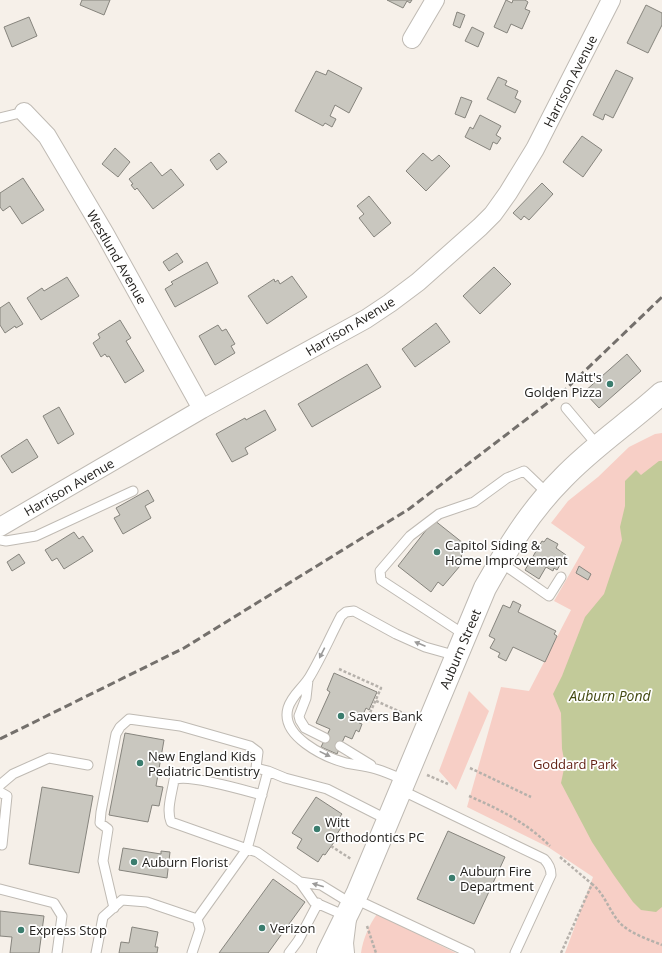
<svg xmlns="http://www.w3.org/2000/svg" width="662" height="953" viewBox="0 0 662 953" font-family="'Open Sans',sans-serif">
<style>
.green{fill:#f7cfc6}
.water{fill:#c2ca99}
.building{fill:#c9c7bf;stroke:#86847d}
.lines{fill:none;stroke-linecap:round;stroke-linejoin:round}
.service-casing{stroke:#bfbab3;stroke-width:11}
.minor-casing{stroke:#bfbab3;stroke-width:20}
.tertiary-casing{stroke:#bfbab3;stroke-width:24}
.primary-casing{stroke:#bfbab3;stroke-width:24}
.path{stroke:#b6b1ab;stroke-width:2.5;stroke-dasharray:3 2;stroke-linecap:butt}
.service{stroke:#fff;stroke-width:9}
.minor{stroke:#fff;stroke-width:18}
.tertiary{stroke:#fff;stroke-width:22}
.primary{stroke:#fff;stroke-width:22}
.rail{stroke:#74706c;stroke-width:3;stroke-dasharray:8 4;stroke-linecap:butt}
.oneway{fill:#9c9b9a}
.poi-dot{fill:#3b7d6e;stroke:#fff;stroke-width:1.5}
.labels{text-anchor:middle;stroke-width:3.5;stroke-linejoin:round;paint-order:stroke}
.street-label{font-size:13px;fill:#23211e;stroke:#fff}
.poi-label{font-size:13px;fill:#23211e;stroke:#fff;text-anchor:start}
.park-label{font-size:13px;fill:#622114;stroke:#fff}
.water-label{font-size:14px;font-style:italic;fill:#434911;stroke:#fff}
</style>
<rect width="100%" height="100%" fill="#f6f0e9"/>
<path class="green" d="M662 433V953H565L593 877 548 847 467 807 501 687 529 691 571 610 554 601 585 547 551 523 568 501 598 477 629 447 655 434Z
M469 691 489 711 456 790 439 771Z
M377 914 456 953H361C363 939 369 925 377 914Z"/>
<path class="water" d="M659 461H662V907L656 912 641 910 633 902 613 874 592 842 561 783 565 764 562 749 561 713 553 694 562 676 585 617 604 594 622 540 620 527 625 506V481L636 470 641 475Z"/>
<path class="building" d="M82 0H110L104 15 80 5Z
M387 0H412L410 3 407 1 403 8Z
M506 0 512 3 513 0H525L528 2 525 9 530 11 522 29 511 24 507 33 494 27Z
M646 5 662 13V25L648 53 627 43Z
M457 12 465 15 460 28 453 25Z
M29 17 37 36 12 47 4 27Z
M472 27 484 33 478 47 465 41Z
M328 70 362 88 349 113 335 105 330 116 336 119 332 127 325 123 323 126 295 111 316 71 326 75Z
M616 70 633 78 613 118 605 114 603 120 593 115Z
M498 77 507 81 505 85 518 91 515 98 521 101 515 113 487 99Z
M461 97 472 101 465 118 455 114Z
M480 115 501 126 496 135 501 138 497 144 493 142 490 150 465 137 470 127 473 129Z
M582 136 602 150 583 177 563 162Z
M115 148 130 162 118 177 102 164Z
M219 153 227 162 217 170 210 160Z
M423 153 432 161 439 155 450 166 426 191 406 171Z
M151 162 162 176 171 169 184 185 153 209 137 188 135 190 131 185 133 184 129 179Z
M23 178 44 210 22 224 10 206 3 211 0 207V193Z
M542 183 553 194 529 220 524 216 521 220 513 213Z
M369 196 391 223 374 237 359 218 364 214 357 206Z
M177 253 183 262 169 271 163 262Z
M207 262 218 283 175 307 165 289 173 284 171 282Z
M494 267 511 284 480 314 463 296Z
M292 276 307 297 267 324 248 296 274 279 275 282 278 280 280 284Z
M67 277 79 296 41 320 27 298 42 288 44 291Z
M9 302 23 324 16 328 15 326 5 333 0 325V308Z
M120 320 131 338 126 341 144 371 125 383 109 356 107 357 105 354 101 357 93 343 100 338 98 334Z
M436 323 450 342 415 367 402 349Z
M218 325 222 331 226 329 235 344 231 346 235 353 215 365 199 336Z
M627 354 641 371 599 408 584 392Z
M367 364 381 387 312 427 298 404Z
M59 407 74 434 58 444 43 416Z
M265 410 276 430 245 448 248 454 232 462 216 434 245 418 246 420Z
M27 439 38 457 12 473 1 456Z
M148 490 154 501 145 506 151 518 123 534 114 518 120 515 116 508Z
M434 520 468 547 461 556 465 560 443 586 438 582 431 592 398 566Z
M74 532 79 539 83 536 93 551 64 569 57 558 52 561 45 550Z
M547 538 558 544 556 548 566 555 557 570 554 568 553 571 546 567 539 579 525 570 542 541 544 542Z
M19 554 25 563 12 571 7 562Z
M579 566 591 574 588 580 576 573Z
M513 601 521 605 518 612 556 631 554 634 557 636 545 662 513 647 506 661 498 657 500 653 490 648 495 639 489 636 503 605 510 608Z
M334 673 377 692 369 710 366 708 359 723 362 724 359 732 356 730 352 739 345 736 337 754 321 747 330 729 316 723 330 692 327 690Z
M125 733 164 740 156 786 163 787 159 806 152 805 148 822 109 815Z
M42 787 93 796 79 873 29 864Z
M316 797 342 814 336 822 342 826 337 834 339 835 325 855 323 854 318 862 297 848 302 839 292 833Z
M448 831 505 857 474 924 417 899Z
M123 848 161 854V851L170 852 167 878 119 870Z
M273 879 305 902 268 953H219Z
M0 911 44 916 39 953H10L12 937 0 936Z
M132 927 158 932 155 947H158L157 953H119L121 942 129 943Z"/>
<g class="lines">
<defs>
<path id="service" d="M0 118 24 112
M566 408 598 446
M0 540 6 541 36 536 133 491
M500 562 549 596 561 577
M465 635 381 580 380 571 410 536 439 514 474 502 507 478 524 471 548 494
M308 680 306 698 299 716 300 720 305 728 325 738
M340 746 371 765
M404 780C395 776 386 772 376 769 366 766 356 765 346 763 324 757 280 736 288 708 292 695 302 689 309 678 321 658 330 637 341 616L346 612 354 611 396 634 425 647 457 656
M0 785 13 774 49 758 88 765
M401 790 544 859C549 864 551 868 551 875L515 953
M0 792 7 796 2 845
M262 795C247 791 186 773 174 780 172 793 166 810 171 822L247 849 268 771 285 778 327 789 388 820
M0 889 54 903 62 916 57 953
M355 899 470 953
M114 908 103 861 108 829 100 823 101 812 116 734 120 727 129 719 180 726 250 746 258 752 256 768 268 771
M346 916 314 902 300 882 321 885 352 904
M197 919 247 849 257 852 300 882
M96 953 103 917 122 900 147 902 197 919 200 929 192 953
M289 953 298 941 318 903"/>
<path id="minor" d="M412 39 435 0
M24 112 47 136 105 234 202 409
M0 527 202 409 366 319 390 303 418 282 480 227 493 214 508 193 535 149 611 0"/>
<path id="tertiary" d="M328 953 358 892 485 588C507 549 530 511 562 479 592 447 629 423 662 393"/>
<path id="primary" d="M343 953 342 943 345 919"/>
</defs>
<use href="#service" class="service-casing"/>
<use href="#minor" class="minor-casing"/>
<use href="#tertiary" class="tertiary-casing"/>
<use href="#primary" class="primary-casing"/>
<path class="path" d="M339 669 381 688 366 722
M376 701 410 716
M470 768 531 797
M427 775 448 784
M469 796C499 809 527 823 550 846
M331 846 351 859
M560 857 592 884
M367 926 376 953
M561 953 592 884C605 894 609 911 620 923 629 933 650 940 662 945"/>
<use href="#service" class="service"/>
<use href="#minor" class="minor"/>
<use href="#tertiary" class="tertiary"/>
<use href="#primary" class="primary"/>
<path class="rail" d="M0 739 184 648 409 509 566 389 662 297"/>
</g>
<defs><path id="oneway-solid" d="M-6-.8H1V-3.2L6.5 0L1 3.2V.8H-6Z"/></defs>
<g class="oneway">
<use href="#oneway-solid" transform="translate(420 644) rotate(-157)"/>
<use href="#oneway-solid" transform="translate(322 653) rotate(117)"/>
<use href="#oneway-solid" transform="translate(325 754) rotate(26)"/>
<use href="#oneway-solid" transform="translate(318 885) rotate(-164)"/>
</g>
<g class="poi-dot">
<circle cx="610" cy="384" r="4"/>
<circle cx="437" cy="552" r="4"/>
<circle cx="341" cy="716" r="4"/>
<circle cx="140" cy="763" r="4"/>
<circle cx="317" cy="829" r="4"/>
<circle cx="134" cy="862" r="4"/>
<circle cx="452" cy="878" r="4"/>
<circle cx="262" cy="928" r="4"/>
<circle cx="21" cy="930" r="4"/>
</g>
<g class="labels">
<g class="street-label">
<text transform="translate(570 81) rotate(-63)" y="5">Harrison Avenue</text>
<text transform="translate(117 257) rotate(60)" y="5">Westlund Avenue</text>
<text transform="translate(350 326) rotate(-31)" y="5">Harrison Avenue</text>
<text transform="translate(69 487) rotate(-30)" y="5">Harrison Avenue</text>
<text transform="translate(460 649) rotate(-67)" y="5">Auburn Street</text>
</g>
<g class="poi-label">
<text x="602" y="382" text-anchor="end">Matt's<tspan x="602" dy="15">Golden Pizza</tspan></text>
<text x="445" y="550">Capitol Siding &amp;<tspan x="445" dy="15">Home Improvement</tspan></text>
<text x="349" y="721">Savers Bank</text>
<text x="148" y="761">New England Kids<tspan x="148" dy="15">Pediatric Dentistry</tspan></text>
<text x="325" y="827">Witt<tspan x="325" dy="15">Orthodontics PC</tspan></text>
<text x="142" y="867">Auburn Florist</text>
<text x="460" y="876">Auburn Fire<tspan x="460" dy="15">Department</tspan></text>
<text x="270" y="933">Verizon</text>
<text x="29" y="935">Express Stop</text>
</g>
<g class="park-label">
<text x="575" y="769">Goddard Park</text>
</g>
<g class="water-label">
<text x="610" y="701">Auburn Pond</text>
</g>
</g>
</svg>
